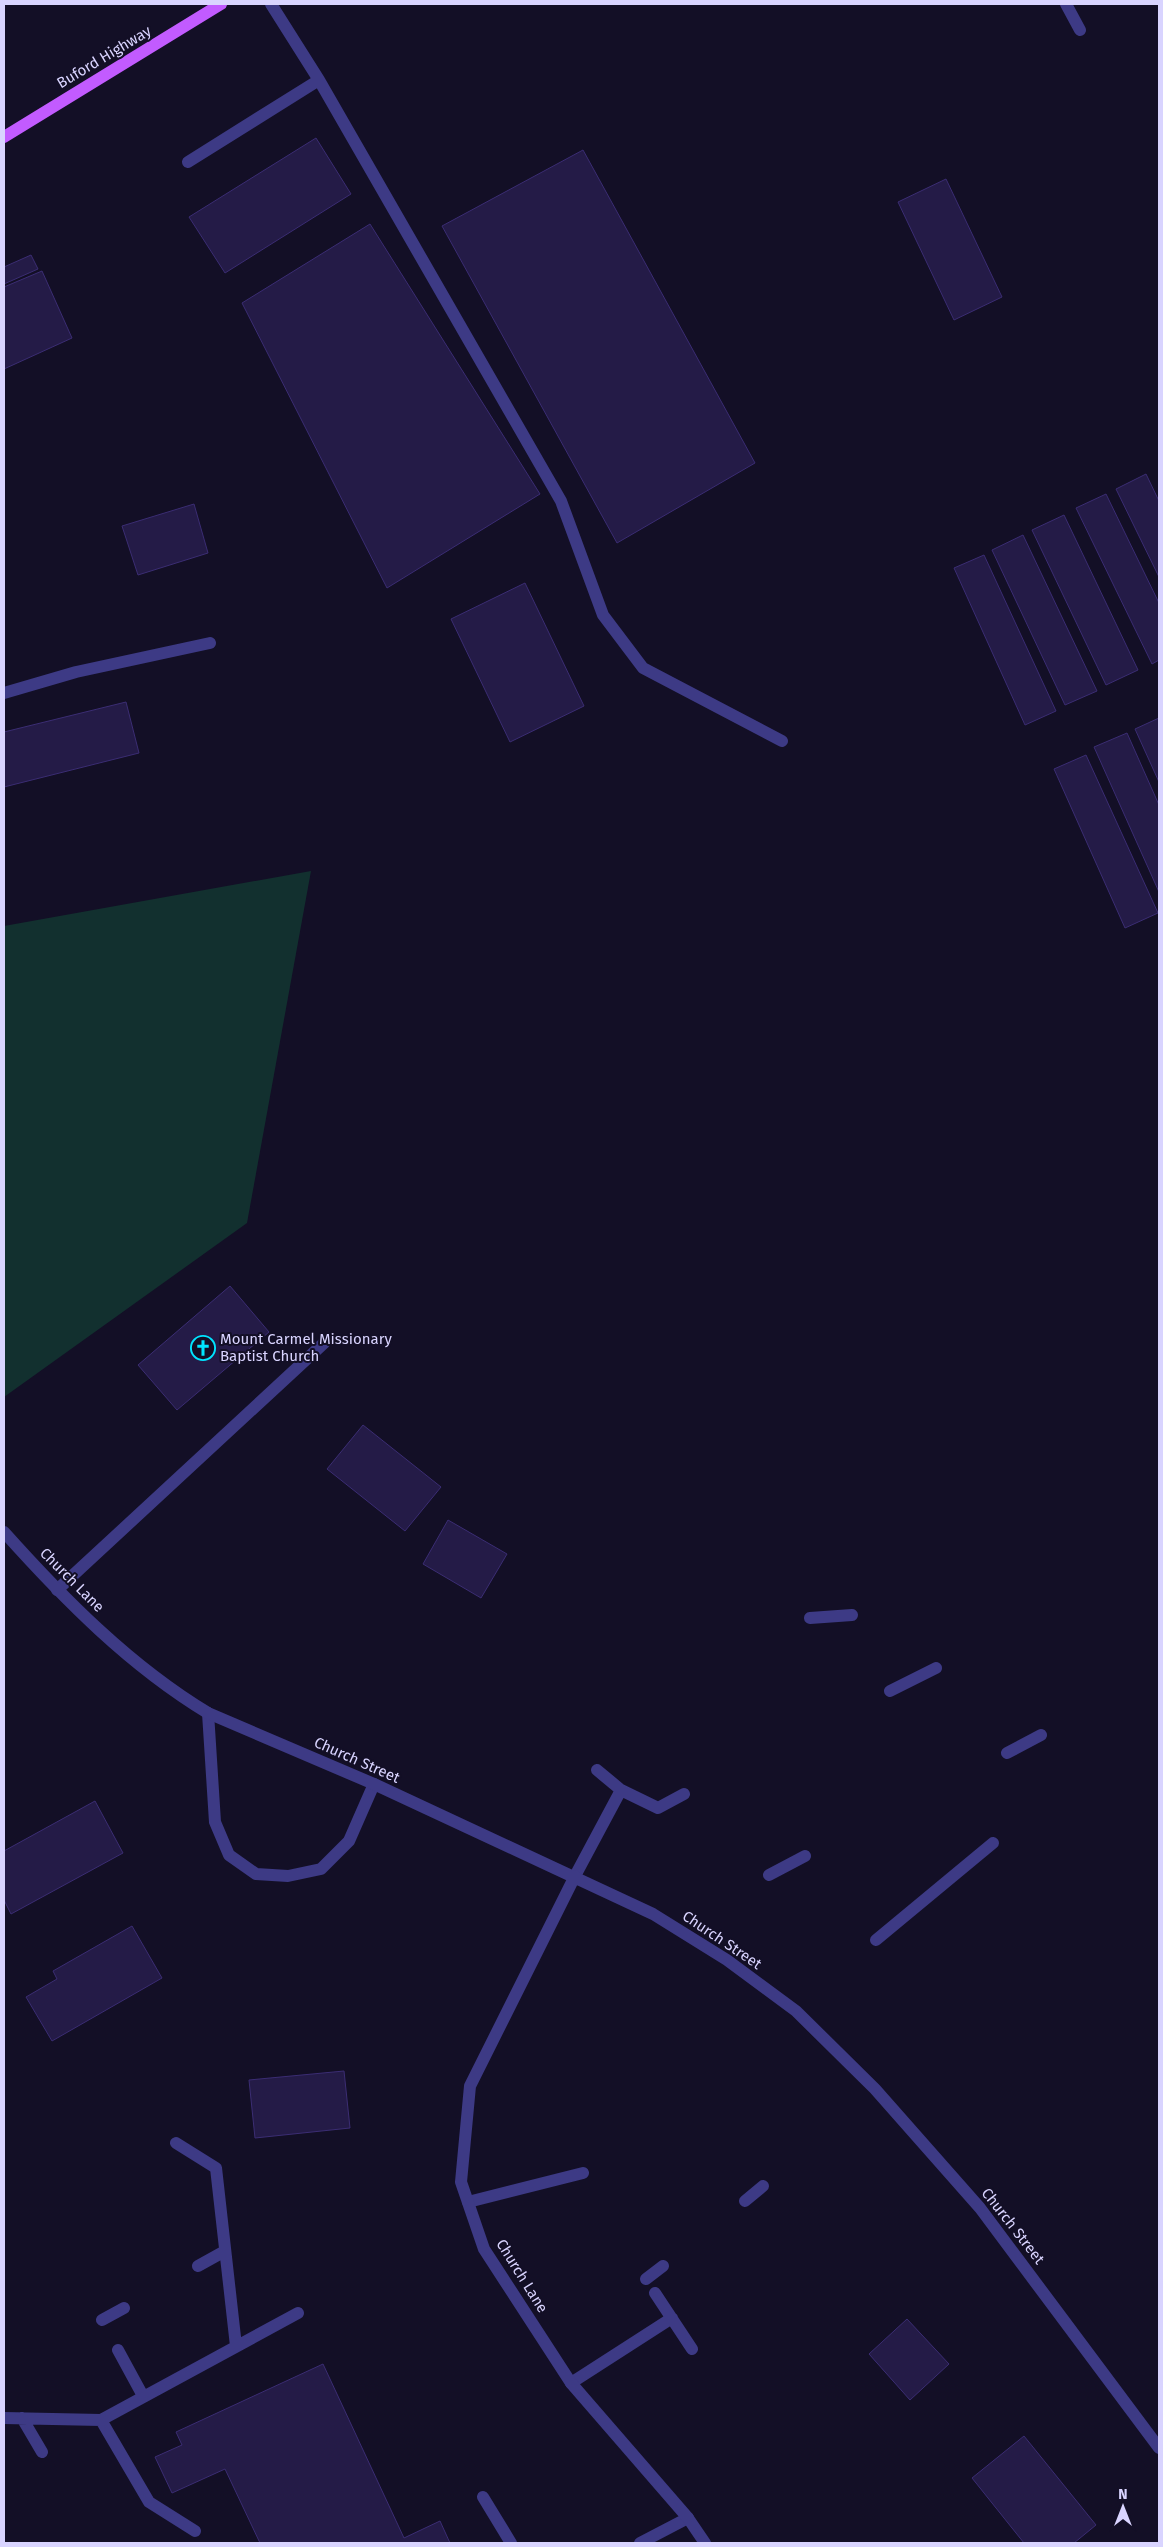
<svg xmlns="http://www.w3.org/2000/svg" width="1163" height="2547" viewBox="0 0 1163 2547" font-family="'Fira Sans',sans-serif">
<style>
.green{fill:#12302f}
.building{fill:#241b47;stroke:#3b2d73}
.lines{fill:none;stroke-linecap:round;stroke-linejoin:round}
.lane{stroke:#3d3a85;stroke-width:12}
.street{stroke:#3d3a85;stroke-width:12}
.primary{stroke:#c25bff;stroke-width:12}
.labels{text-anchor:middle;stroke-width:4;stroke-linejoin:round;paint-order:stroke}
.street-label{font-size:15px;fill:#d9d4ff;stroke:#130f26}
.poi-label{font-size:15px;fill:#d9d4ff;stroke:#130f26;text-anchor:start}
</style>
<rect width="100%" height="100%" fill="#130f26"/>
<path class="green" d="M311 871 247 1223 4 1397V926Z"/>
<path class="building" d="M316 138 351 194 225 273 189 217Z
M583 150 755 463 617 543 442 226Z
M946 179 1002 297 954 320 898 202Z
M370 224 540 494 387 588 242 303Z
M31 255 38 269 4 284V267Z
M42 271 72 338 4 369V287Z
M1146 474 1159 501V577L1116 489Z
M1106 494 1159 603V660L1152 664 1076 508Z
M194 504 208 553 138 575 122 526Z
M1064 515 1138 670 1106 685 1032 530Z
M1023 535 1097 691 1065 705 992 550Z
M984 555 1056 711 1025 725 954 568Z
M525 583 584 706 510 742 451 619Z
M126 702 139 753 4 787V732Z
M1159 718V782L1135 729Z
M1127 733 1159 805V892L1094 747Z
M1086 755 1158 913 1125 928 1054 769Z
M230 1286 269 1332 177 1410 138 1365Z
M363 1425 441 1487 405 1531 327 1469Z
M448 1520 507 1554 481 1598 423 1564Z
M95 1801 123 1853 11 1914 4 1900V1851Z
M132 1926 162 1978 52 2041 26 1997 57 1979 53 1971Z
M344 2071 350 2128 255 2138 249 2080Z
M907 2319 949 2364 910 2400 869 2354Z
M323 2364 404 2538 440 2521 450 2543H260L225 2469 172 2493 155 2457 182 2445 176 2432Z
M1024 2436 1096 2525 1074 2543H1024L972 2478Z"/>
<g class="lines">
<path class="lane" d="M271 4 319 80 561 501 603 615 643 668 782 741
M188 162 319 80
M4 693 76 672 210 643
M57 1590 324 1343
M810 1618 852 1615
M890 1691 936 1668
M208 1713 215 1822 229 1855 256 1874 288 1876 321 1869 349 1841 374 1784
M1007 1753 1041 1735
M597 1770 621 1790 658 1808 684 1794
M769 1875 805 1856
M575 1876 621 1790
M876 1940 993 1843
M176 2143 216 2168 236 2346
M745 2201 763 2186
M468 2202 583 2173
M198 2266 225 2251
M646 2279 663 2266
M655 2293 692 2349
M102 2320 124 2308
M118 2350 143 2396
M571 2383 672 2318
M4 2418 101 2420 298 2313
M22 2418 42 2452
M101 2420 149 2502 195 2531
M483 2497 511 2543
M640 2543 688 2518"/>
<path class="street" d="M1066 4 1080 30
M4 1532C64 1599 130 1666 208 1713L374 1784 653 1914 727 1960 796 2011 875 2089 980 2208 1159 2448
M575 1876 470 2086 461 2182 484 2249 571 2383 688 2518 705 2543"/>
<path class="primary" d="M4 137 221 4"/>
</g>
<defs>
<symbol id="church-ring" viewBox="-11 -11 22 22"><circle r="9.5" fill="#130f26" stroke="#00e5ff" stroke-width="1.5"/><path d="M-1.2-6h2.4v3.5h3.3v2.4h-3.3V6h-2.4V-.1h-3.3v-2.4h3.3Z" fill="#00e5ff"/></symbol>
</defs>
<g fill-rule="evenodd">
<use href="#church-ring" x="189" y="1334" width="28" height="28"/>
</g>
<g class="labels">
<g class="street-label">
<text transform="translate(104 57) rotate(-31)" y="5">Buford Highway</text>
<text transform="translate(72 1580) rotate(45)" y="5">Church Lane</text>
<text transform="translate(357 1760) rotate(24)" y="5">Church Street</text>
<text transform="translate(722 1940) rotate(34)" y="5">Church Street</text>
<text transform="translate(1013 2226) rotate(52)" y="5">Church Street</text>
<text transform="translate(522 2276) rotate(58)" y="5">Church Lane</text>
</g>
<g class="poi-label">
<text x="220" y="1344">Mount Carmel Missionary<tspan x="220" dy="17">Baptist Church</tspan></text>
</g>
</g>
<rect width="1163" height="2547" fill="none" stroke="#d9d4ff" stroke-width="10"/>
<g transform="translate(1123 2507)" stroke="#130f26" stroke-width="4" paint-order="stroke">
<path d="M0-4L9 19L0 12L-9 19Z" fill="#d9d4ff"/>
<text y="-8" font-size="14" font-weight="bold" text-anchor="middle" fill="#d9d4ff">N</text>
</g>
</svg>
